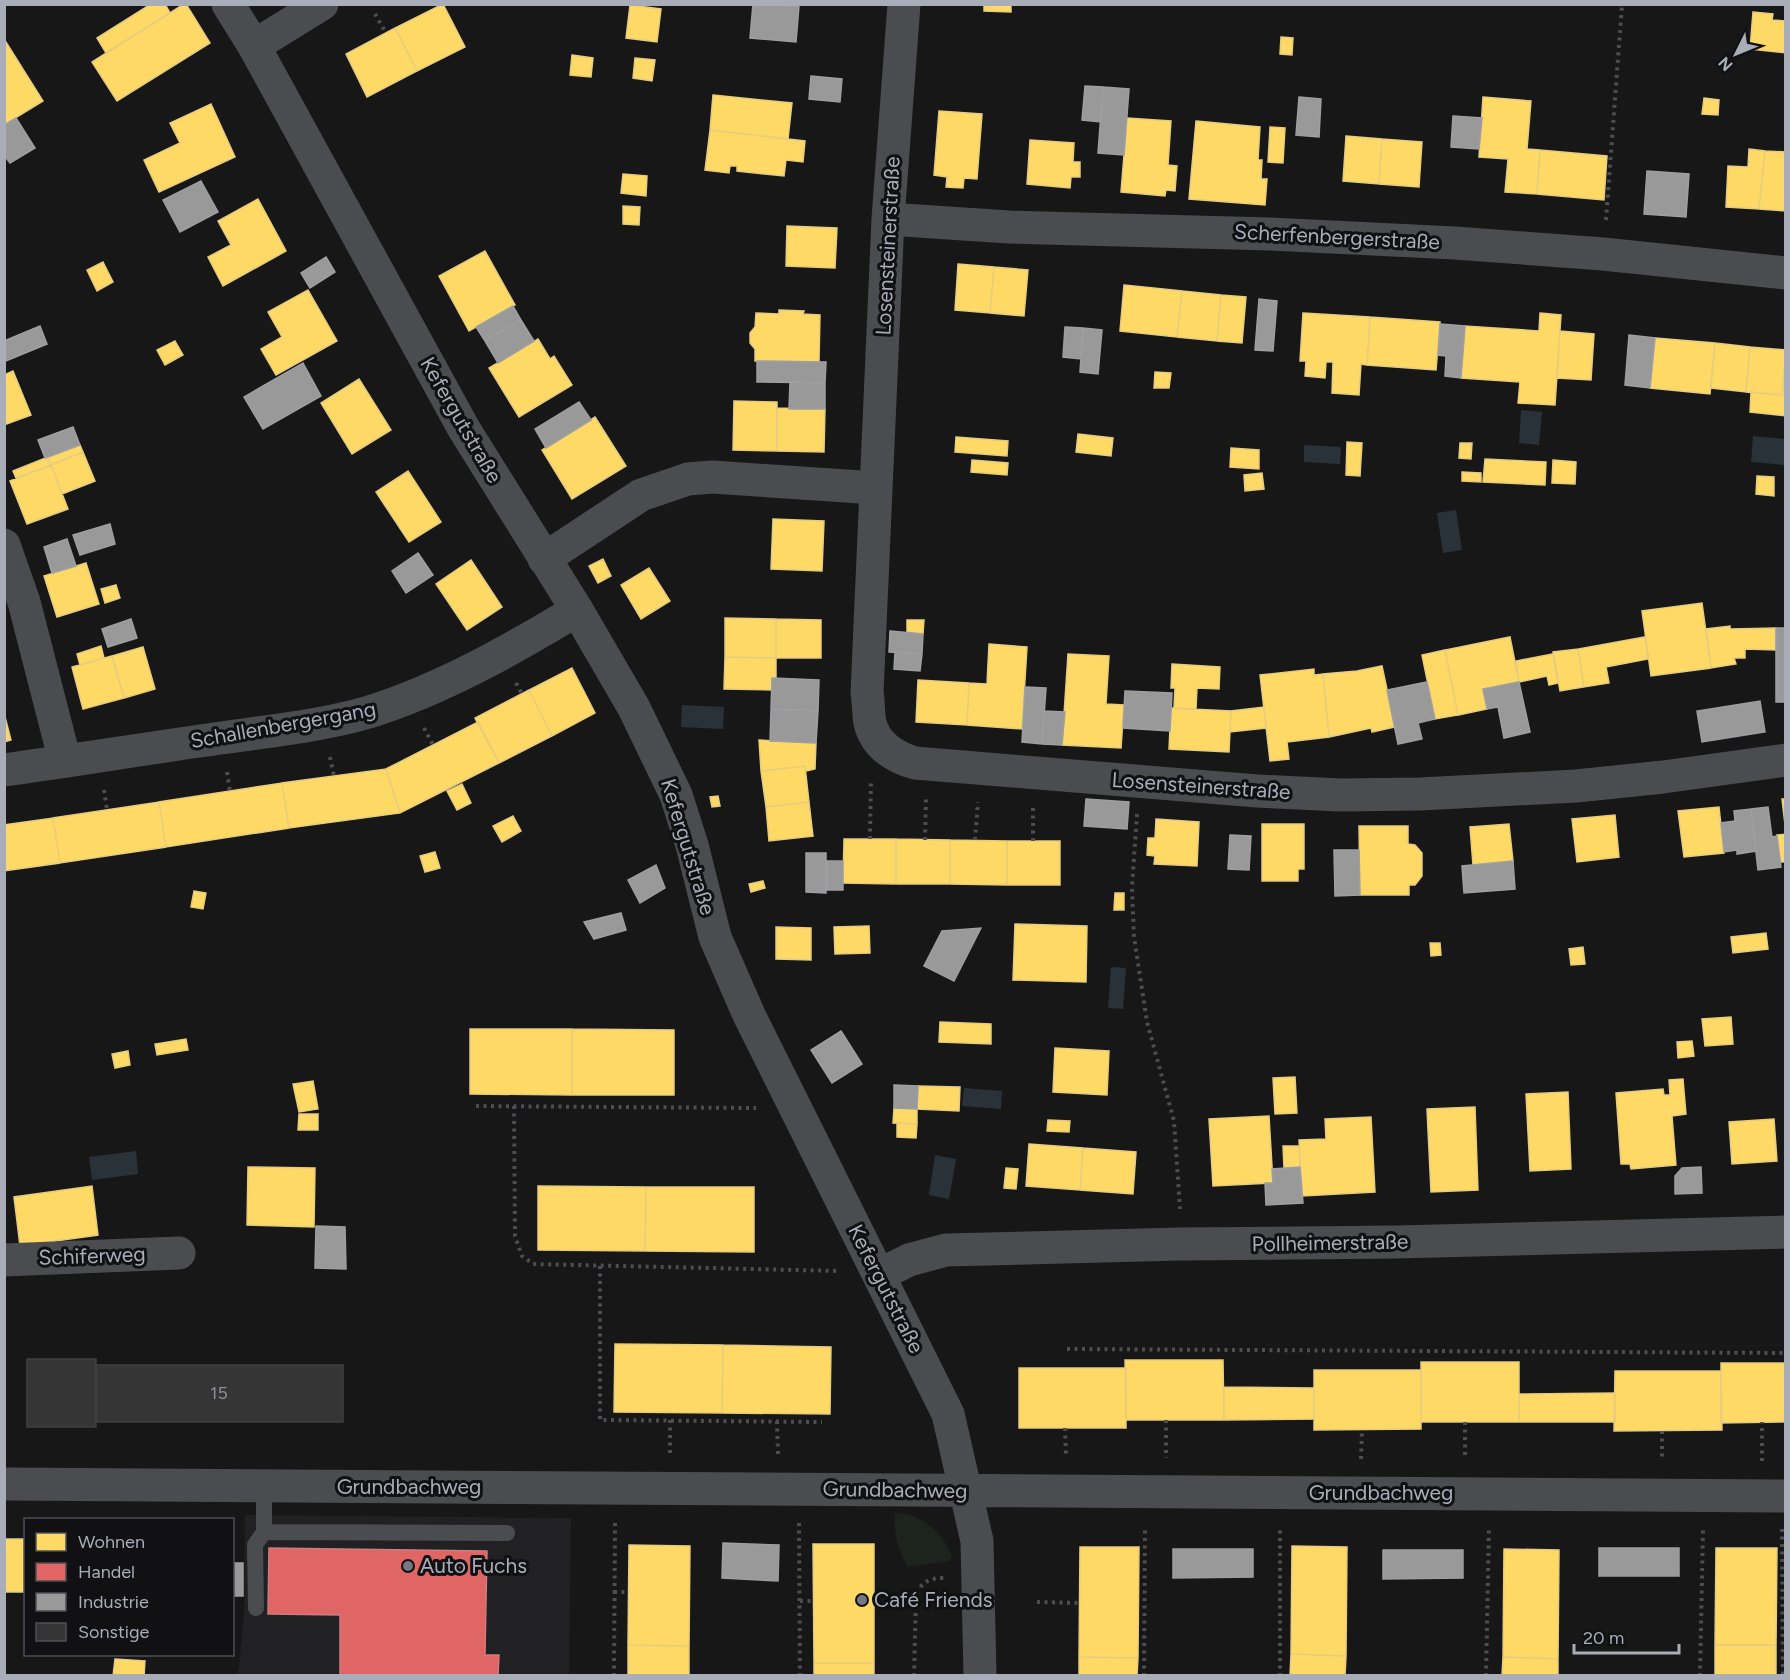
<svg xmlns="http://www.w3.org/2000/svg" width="1790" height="1680" viewBox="0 0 1790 1680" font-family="Figtree,sans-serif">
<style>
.built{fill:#212123}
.green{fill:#1d241e}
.water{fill:#2a3239}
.homes{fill:#ffd966;stroke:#e5cc7f;stroke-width:1.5}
.shops{fill:#e06666;stroke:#cf7b7f;stroke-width:1.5}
.industry{fill:#999;stroke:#9e9fa2;stroke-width:1.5}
.building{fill:#353536;stroke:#3f4043;stroke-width:1.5}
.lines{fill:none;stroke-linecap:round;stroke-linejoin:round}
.path{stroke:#4d4e52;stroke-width:4;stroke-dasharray:3 4.5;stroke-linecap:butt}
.service{stroke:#4b4c50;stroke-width:16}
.minor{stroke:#4b4c50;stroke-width:33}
.poi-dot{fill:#757880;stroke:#111113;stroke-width:2}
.labels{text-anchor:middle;stroke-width:6;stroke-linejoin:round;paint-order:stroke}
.number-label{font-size:18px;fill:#8b8f98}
.street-label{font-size:21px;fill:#a8adb8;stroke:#111113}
.poi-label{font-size:21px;fill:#a8adb8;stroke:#111113;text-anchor:start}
</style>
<rect width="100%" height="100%" fill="#171717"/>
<path class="built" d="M245 1515 571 1518 569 1675 238 1676 244 1613Z"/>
<path class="green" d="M895 1513C920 1512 944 1534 952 1556L950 1561 908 1567C898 1551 893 1532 895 1513Z"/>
<path class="water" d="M1521 410 1542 412 1539 445 1519 443Z
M1753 436 1785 439V465L1751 462Z
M1304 445 1341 447 1340 464 1304 462Z
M1456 510 1462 550 1443 553 1437 513Z
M682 705 724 707 723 729 681 727Z
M1111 967 1126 968 1123 1009 1108 1008Z
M964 1088 1002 1091 1001 1109 962 1106Z
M136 1151 138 1174 92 1180 89 1157Z
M935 1155 956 1159 949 1199 929 1195Z"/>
<path class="homes" d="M151 4H165L170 13 106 53 97 38Z
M184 4H186L210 43 117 101 92 62Z
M443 4 465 47 417 71 395 28Z
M984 4H1011V12L984 11Z
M630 5 661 9 657 42 626 38Z
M1753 12 1773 14 1772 20 1786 21V53L1750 49Z
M395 28 417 71 367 97 346 54Z
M1281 37 1293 38 1292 55 1280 54Z
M4 39 43 101 4 125Z
M572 55 593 58 591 77 570 75Z
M635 58 655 60 652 81 633 78Z
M713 95 792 103 788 139 710 130Z
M1483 97 1531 101 1527 149 1540 150 1537 194 1505 192 1508 159 1479 157Z
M1704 98 1719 100 1718 115 1702 114Z
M211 104 235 157 159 192 144 160 180 143 170 123Z
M939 111 982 114 977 179 964 178 963 188 946 187 947 177 934 175Z
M1127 118 1171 121 1168 165 1177 166 1175 191 1166 190 1165 196 1121 192Z
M1196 121 1260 127 1258 160H1262L1261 179H1267L1265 205 1189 199Z
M1270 127 1285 128 1283 163 1268 162Z
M710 130 805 141 803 162 786 160 784 176 737 171V166H730L729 173 705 170Z
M1346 136 1382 139 1379 184 1343 181Z
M1382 139 1422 142 1419 187 1379 184Z
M1030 140 1074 143 1073 162H1080V177H1071L1070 188 1027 184Z
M1749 149 1765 151 1759 209 1726 207 1728 166 1748 167Z
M1540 150 1607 156 1604 200 1537 194Z
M1765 151 1786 152V211L1759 209Z
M623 174 647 176 646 196 621 193Z
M258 199 286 251 223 286 208 257 231 245 218 221Z
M623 206 640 207 639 225 623 224Z
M787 226 837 228 835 268 786 266Z
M485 251 515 305 469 331 439 276Z
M103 262 113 282 97 291 87 270Z
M958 264 994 267 990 313 955 310Z
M994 267 1028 270 1024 316 990 313Z
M1124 285 1182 291 1177 337 1120 331Z
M308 290 337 341 276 375 261 349 282 337 268 312Z
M1182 291 1221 295 1217 341 1177 337Z
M1221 295 1246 297 1242 343 1217 341Z
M779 310 804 311 803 314 820 315 819 362 755 361V349L750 343V333L755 327 756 313 779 314Z
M1303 313 1370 317 1367 365 1361 364 1359 395 1332 393 1333 362H1326L1325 378 1305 376 1306 361H1300Z
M1540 313 1561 315 1555 405 1518 403 1520 382 1461 378 1465 326 1539 331Z
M1370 317 1440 322 1436 370 1367 365Z
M1560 331 1594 334 1591 380 1557 378Z
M1655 338 1715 343 1710 394 1650 388Z
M538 339 550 359 554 356 572 385 519 417 489 368Z
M175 341 183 355 165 365 157 350Z
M1715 343 1750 347 1746 392 1711 388Z
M1750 347 1786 350 1782 395 1746 392Z
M1786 355V416L1750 412 1751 392 1782 395Z
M13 371 31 415 4 425V375Z
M1155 372 1171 373 1169 388H1154Z
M359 379 391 430 352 454 321 403Z
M734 401 777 402V451L733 450Z
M777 408 825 409 824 452 777 451Z
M595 417 626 466 572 499 542 450Z
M1078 434 1113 438 1111 456 1076 452Z
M956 437 1008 441 1007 456 955 452Z
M1347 442 1362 443 1360 476 1346 475Z
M1460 443H1472L1471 459 1459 458Z
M80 445 83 452 51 465 48 457Z
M1231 448 1259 450V469L1230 467Z
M83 452 95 481 62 494 51 465Z
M48 457 51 465 16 478 13 471Z
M1485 459 1546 462 1545 485 1483 482Z
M972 460 1008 463 1007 475 971 472Z
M1553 460 1576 462 1575 484 1552 483Z
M51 465 68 509 27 524 10 481Z
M408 471 441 522 409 542 376 492Z
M1462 472 1481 473V482L1462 481Z
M1262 473 1264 489 1245 491 1244 475Z
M1757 476 1774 477V496L1756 494Z
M773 519 824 521 822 571 771 569Z
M603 559 611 576 598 583 589 566Z
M471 560 502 607 467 630 436 584Z
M86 563 99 604 57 617 44 576Z
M649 568 670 601 641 619 621 585Z
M116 585 120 598 105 603 101 589Z
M1702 603 1711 668 1651 676 1642 611Z
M725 618 776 619V658L725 657Z
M776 619 821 620V658H776Z
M907 620H924L923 634 907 632Z
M1730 626V629L1776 628V650L1745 649V658H1734L1736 664 1711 668 1706 629Z
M1510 637 1519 682 1483 689 1487 709 1458 715 1445 650Z
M1645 637 1648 659 1606 667 1609 683 1584 687 1578 649Z
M989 644 1027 647 1022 729 967 725 969 683 987 684Z
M101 646 104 658 80 665 77 654Z
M143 647 155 689 124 698 112 656Z
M1578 649 1584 687 1560 691 1553 652Z
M1445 650 1458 715 1435 719 1422 655Z
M1068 654 1109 656 1106 704 1124 705 1121 748 1062 745Z
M1553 654 1558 683 1549 685 1547 676 1519 682 1516 661Z
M112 656 124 698 83 709 72 667Z
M725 657 776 658V678H772V690L724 689Z
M1172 664 1220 667 1219 689 1197 688 1196 709 1174 708 1175 688H1171Z
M1382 666 1395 727 1372 732 1371 728 1329 737 1323 674 1357 671Z
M572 668 595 713 552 736 529 690Z
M1314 669V675L1323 674 1329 737 1287 742 1289 759 1270 761 1260 675Z
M918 680 969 683 967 725 916 722Z
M529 690 552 736 499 763 475 718Z
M1264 707 1266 728 1230 732 1231 711Z
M1171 708 1231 711 1229 752 1169 749Z
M4 713 11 740 4 742Z
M478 722 499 763 400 813 386 769Z
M759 740 816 743 815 769 806 771 805 766 761 771Z
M805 766 809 802 766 807 761 771Z
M386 769 400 813 289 828 282 783Z
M282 783 289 828 166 847 159 802Z
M462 784 471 803 457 810 447 791Z
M718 796 720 806 712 807 710 797Z
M1782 799H1786V833Z
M159 802 166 847 60 863 53 818Z
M809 802 813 836 769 841 766 807Z
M1719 807 1724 853 1684 857 1678 811Z
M1615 815 1619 857 1577 862 1572 819Z
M513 816 521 831 502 842 493 826Z
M53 818 60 863 4 871V825Z
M1156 819 1199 822 1197 866 1154 864 1155 856 1147 855 1148 838H1155Z
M1262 824H1304V869H1298V881H1262Z
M1509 824 1513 861 1473 865 1470 827Z
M1359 826H1408V844L1415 845 1422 853V876L1415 885H1409V895H1360Z
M1786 834V862H1780L1777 835Z
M844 839H896V884L843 883Z
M896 839 950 840V884H896Z
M950 840 1007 841V885L950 884Z
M1007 841H1060V885H1007Z
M435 852 440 868 425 872 420 856Z
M763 881 765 888 751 892 749 884Z
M194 891 206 893 203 909 191 907Z
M1115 893H1124V910H1114Z
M1015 924 1087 926 1086 982 1013 980Z
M869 926 870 953 835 954 834 927Z
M776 927 811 928V960L776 959Z
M1766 933 1768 949 1733 953 1731 937Z
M1430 943H1440L1441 955 1431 956Z
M1583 947 1585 964 1571 965 1569 949Z
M1731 1017 1733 1044 1705 1046 1702 1019Z
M940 1022 991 1024V1044L939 1042Z
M470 1029H572V1095L470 1094Z
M572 1029 674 1030V1095H572Z
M186 1039 188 1050 157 1055 155 1044Z
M1692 1041 1694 1056 1678 1058 1677 1042Z
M1055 1048 1109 1051 1107 1095 1053 1092Z
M128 1051 130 1065 115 1068 112 1054Z
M1295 1077 1297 1113 1275 1114 1273 1078Z
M1683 1079 1686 1114 1672 1116 1676 1165 1631 1169 1630 1164H1621L1616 1093 1663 1089 1664 1095H1670L1669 1080Z
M313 1081 318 1109 299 1112 293 1084Z
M918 1086 960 1087 959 1111 917 1109Z
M1568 1092 1571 1169 1530 1171 1526 1094Z
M1475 1107 1478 1190 1431 1192 1427 1109Z
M894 1108 917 1109V1124L893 1123Z
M299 1114H318V1130H298Z
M1269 1116 1273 1183 1213 1186 1209 1119Z
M1371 1117 1375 1192 1302 1196 1299 1140 1326 1139 1325 1119Z
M1774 1119 1777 1161 1732 1164 1729 1122Z
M1048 1120 1070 1121 1069 1132 1047 1131Z
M897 1123 917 1124 916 1138 897 1137Z
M1029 1144 1083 1148 1080 1190 1026 1186Z
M1283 1146H1299L1300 1167 1284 1168Z
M1083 1148 1136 1152 1133 1194 1080 1190Z
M248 1167 315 1168 314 1227 247 1225Z
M1006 1168 1018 1169 1016 1189 1004 1188Z
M92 1186 98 1235 20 1246 14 1197Z
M538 1186 646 1187 645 1251 538 1250Z
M646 1187H754V1252L645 1251Z
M615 1344 723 1345 722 1413 614 1412Z
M723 1345 831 1347 830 1414 722 1413Z
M1125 1360H1223L1224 1420H1126Z
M1421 1362H1519V1422H1421Z
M1721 1363H1786V1422L1721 1423Z
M1019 1368H1126V1428H1019Z
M1314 1370H1421V1429L1314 1430Z
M1615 1371H1721L1722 1430 1614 1431Z
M1224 1387 1314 1388V1419L1224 1420Z
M1615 1393V1422H1519V1394Z
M4 1539H26V1592H4Z
M813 1544H874V1663H814Z
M629 1545 690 1546 689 1646 628 1645Z
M1292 1546 1347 1547 1346 1656 1291 1654Z
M1080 1547H1139L1138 1658 1079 1657Z
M1716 1548H1777L1776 1645H1715Z
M1504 1549 1559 1550 1558 1659 1503 1657Z
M628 1645 689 1646V1676H628Z
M1715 1645H1776V1676H1715Z
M1291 1654 1346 1656 1345 1676H1290Z
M1079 1657 1138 1658 1137 1676H1079Z
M1503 1657 1558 1659V1676H1502Z
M115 1659 145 1661 144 1676H113Z
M814 1663H874V1676H814Z"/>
<path class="shops" d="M269 1548 487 1551 485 1655H499L498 1676H340V1615L268 1614Z"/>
<path class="industry" d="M753 4 799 6 796 42 750 38Z
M811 76 842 79 840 102 809 99Z
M1085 86 1103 87 1101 122 1082 120Z
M1103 87 1129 89 1124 155 1098 153Z
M1299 97 1321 99 1319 137 1296 135Z
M1453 116 1482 118 1479 149 1451 147Z
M16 118 35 148 10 163 4 155V125Z
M1647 171 1689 174 1686 217 1644 214Z
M201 181 218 212 180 232 163 200Z
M326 257 335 272 310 288 301 273Z
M1259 299 1277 301 1273 351 1255 350Z
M513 306 521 320 485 341 476 327Z
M521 320 534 341 498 363 485 341Z
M1440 324 1465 326 1461 378 1445 376 1446 356 1438 355Z
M40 326 47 344 6 361 4 341Z
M1065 327 1083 328 1081 359 1063 357Z
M1083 328 1102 330 1098 374 1080 372Z
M1629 335 1655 338 1650 388 1625 385Z
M757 361 826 362 825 383 757 382Z
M303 363 321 396 263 429 244 397Z
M790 382 825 383V409H789Z
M579 402 591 420 546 448 535 429Z
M73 427 80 445 45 458 38 440Z
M110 524 115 544 80 555 73 535Z
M67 539 76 566 52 573 44 547Z
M418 553 433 575 406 593 392 571Z
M131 619 137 638 108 647 102 629Z
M1776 628H1786V702H1776Z
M890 631 923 634 922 654 889 652Z
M895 652 922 654 920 671 894 669Z
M772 678 819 680 818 711 771 709Z
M1427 682 1435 719 1418 723 1422 739 1398 744 1387 690Z
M1519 682 1530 732 1504 738 1498 707 1487 709 1483 689Z
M1025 687 1046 688 1042 744 1022 742Z
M1125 691 1172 693 1170 731 1123 728Z
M1760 701 1765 732 1702 742 1697 711Z
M771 709 818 711 816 743 770 741Z
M1044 711 1065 712 1062 745 1042 744Z
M1086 799 1129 802 1127 829 1084 826Z
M1768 807 1772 837 1777 836 1781 867 1758 870 1751 809Z
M1751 809 1756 851 1737 854V850L1724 852 1721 823 1735 821 1734 811Z
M1230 835 1251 836 1249 870 1228 869Z
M1334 850H1359L1360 895 1335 896Z
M806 853H826V893L806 892Z
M827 861H843V890H827Z
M1513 861 1515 889 1464 893 1462 866Z
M656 865 665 888 640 903 628 880Z
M621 913 626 930 594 939 584 922Z
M981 928 954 981 924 966 942 931Z
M841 1031 862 1064 832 1083 811 1050Z
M894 1085 918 1086 917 1109 894 1108Z
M1300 1167 1303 1203 1266 1205 1265 1183H1273L1272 1169Z
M1701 1167 1702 1193 1675 1194V1176L1682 1168Z
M316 1226 345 1227 346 1269 315 1268Z
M723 1543 779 1545 778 1581 722 1578Z
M1599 1548H1679V1576H1599Z
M1173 1549H1253V1577L1173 1578Z
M1383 1550H1463V1578L1383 1579Z
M232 1563H243V1596H232Z"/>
<path class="building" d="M27 1359H96V1427H27Z
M96 1365H343V1422H96Z"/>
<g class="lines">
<path class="path" d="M375 14 386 33
M1606 220 1622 5 1618 4
M516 683 522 694
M424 728 433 745
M330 757 334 776
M227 772 230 792
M104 790 107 810
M1137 814 1132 887 1134 937 1147 1022 1174 1121 1180 1209
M4 820 5 825
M870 839 871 780
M925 840 926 798
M975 840 978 802
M1033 841V807
M476 1106 756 1108
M514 1106 515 1236 522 1256 533 1264 839 1271
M600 1266V1420L822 1422
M1067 1349 1786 1353
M670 1420V1456
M1166 1420V1458
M777 1421 778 1456
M1465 1422V1459
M1065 1428 1066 1457
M1662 1431V1460
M1361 1459 1362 1429
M1762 1461V1422
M799 1523 800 1676
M1782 1529 1783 1676
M614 1592H629
M800 1601H814
M1037 1602 1080 1603
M614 1676 615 1523
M914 1676 916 1596C921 1582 929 1578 944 1578
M1144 1676 1145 1526
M1280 1676V1526
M1486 1676 1489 1526
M1700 1676 1703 1529"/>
<path class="service" d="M264 1485V1532L507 1533
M256 1608 255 1545 264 1532"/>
<path class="minor" d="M228 4 254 46 464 429 577 610 634 708 676 795 692 845 715 937 749 1015 948 1414 977 1541 980 1676
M904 4 888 219 867 693C869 703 868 713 870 723 876 746 894 757 915 763L1257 791 1341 795 1420 794 1576 786 1663 777 1786 760
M254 46 322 4
M888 219 1009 227 1270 234 1455 243 1603 254 1786 273
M4 545 24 602 65 761
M544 559 641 495 688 479 712 477 876 488
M4 770C77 760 149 748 221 738 270 731 321 726 369 712 440 690 513 649 577 610
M4 1260 179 1253
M879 1275 909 1260 946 1250 1180 1244 1396 1242 1786 1232
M4 1484 1786 1496"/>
</g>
<g class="poi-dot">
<circle cx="408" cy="1566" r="6"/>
<circle cx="862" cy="1600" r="6"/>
</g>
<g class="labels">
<g class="number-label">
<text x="219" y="1399">15</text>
</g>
<g class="street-label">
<text transform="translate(1337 237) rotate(3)" y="7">Scherfenbergerstraße</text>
<text transform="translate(888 246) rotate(-87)" y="7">Losensteinerstraße</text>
<text transform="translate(461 420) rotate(60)" y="7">Kefergutstraße</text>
<text transform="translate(283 725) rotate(-10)" y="7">Schallenbergergang</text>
<text transform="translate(1201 786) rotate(4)" y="7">Losensteinerstraße</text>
<text transform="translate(688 847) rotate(73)" y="7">Kefergutstraße</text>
<text transform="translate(1330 1243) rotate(-1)" y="7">Pollheimerstraße</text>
<text transform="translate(92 1256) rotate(-2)" y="7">Schiferweg</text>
<text transform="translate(886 1289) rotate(63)" y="7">Kefergutstraße</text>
<text x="409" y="1494">Grundbachweg</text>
<text transform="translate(895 1490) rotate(1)" y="7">Grundbachweg</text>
<text x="1381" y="1500">Grundbachweg</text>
</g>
<g class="poi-label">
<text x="420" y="1573">Auto Fuchs</text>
<text x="874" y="1607">Café Friends</text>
</g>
</g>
<rect width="1790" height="1680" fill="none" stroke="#a8adb8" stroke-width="12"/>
<rect x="24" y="1518" width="210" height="138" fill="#111113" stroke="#4d4f55" stroke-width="1.5"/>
<rect x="36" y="1533" width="30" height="18" fill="#ffd966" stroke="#4d4f55" stroke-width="1.5"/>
<text x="78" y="1548" font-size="18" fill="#a8adb8">Wohnen</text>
<rect x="36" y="1563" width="30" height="18" fill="#e06666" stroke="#4d4f55" stroke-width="1.5"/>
<text x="78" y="1578" font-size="18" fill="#a8adb8">Handel</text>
<rect x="36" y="1593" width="30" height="18" fill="#999999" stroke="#4d4f55" stroke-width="1.5"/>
<text x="78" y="1608" font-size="18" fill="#a8adb8">Industrie</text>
<rect x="36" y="1623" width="30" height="18" fill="#353536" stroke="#4d4f55" stroke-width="1.5"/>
<text x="78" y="1638" font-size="18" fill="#a8adb8">Sonstige</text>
<g transform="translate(1736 54) rotate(227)" stroke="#111113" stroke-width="4.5" paint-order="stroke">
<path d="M0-4.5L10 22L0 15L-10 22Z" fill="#a8adb8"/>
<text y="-9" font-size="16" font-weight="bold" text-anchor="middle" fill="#a8adb8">N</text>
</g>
<path d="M1574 1644v9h105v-9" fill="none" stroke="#a8adb8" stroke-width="3"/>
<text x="1583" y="1644" font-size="18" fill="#a8adb8" stroke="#111113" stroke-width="4.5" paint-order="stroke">20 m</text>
</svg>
